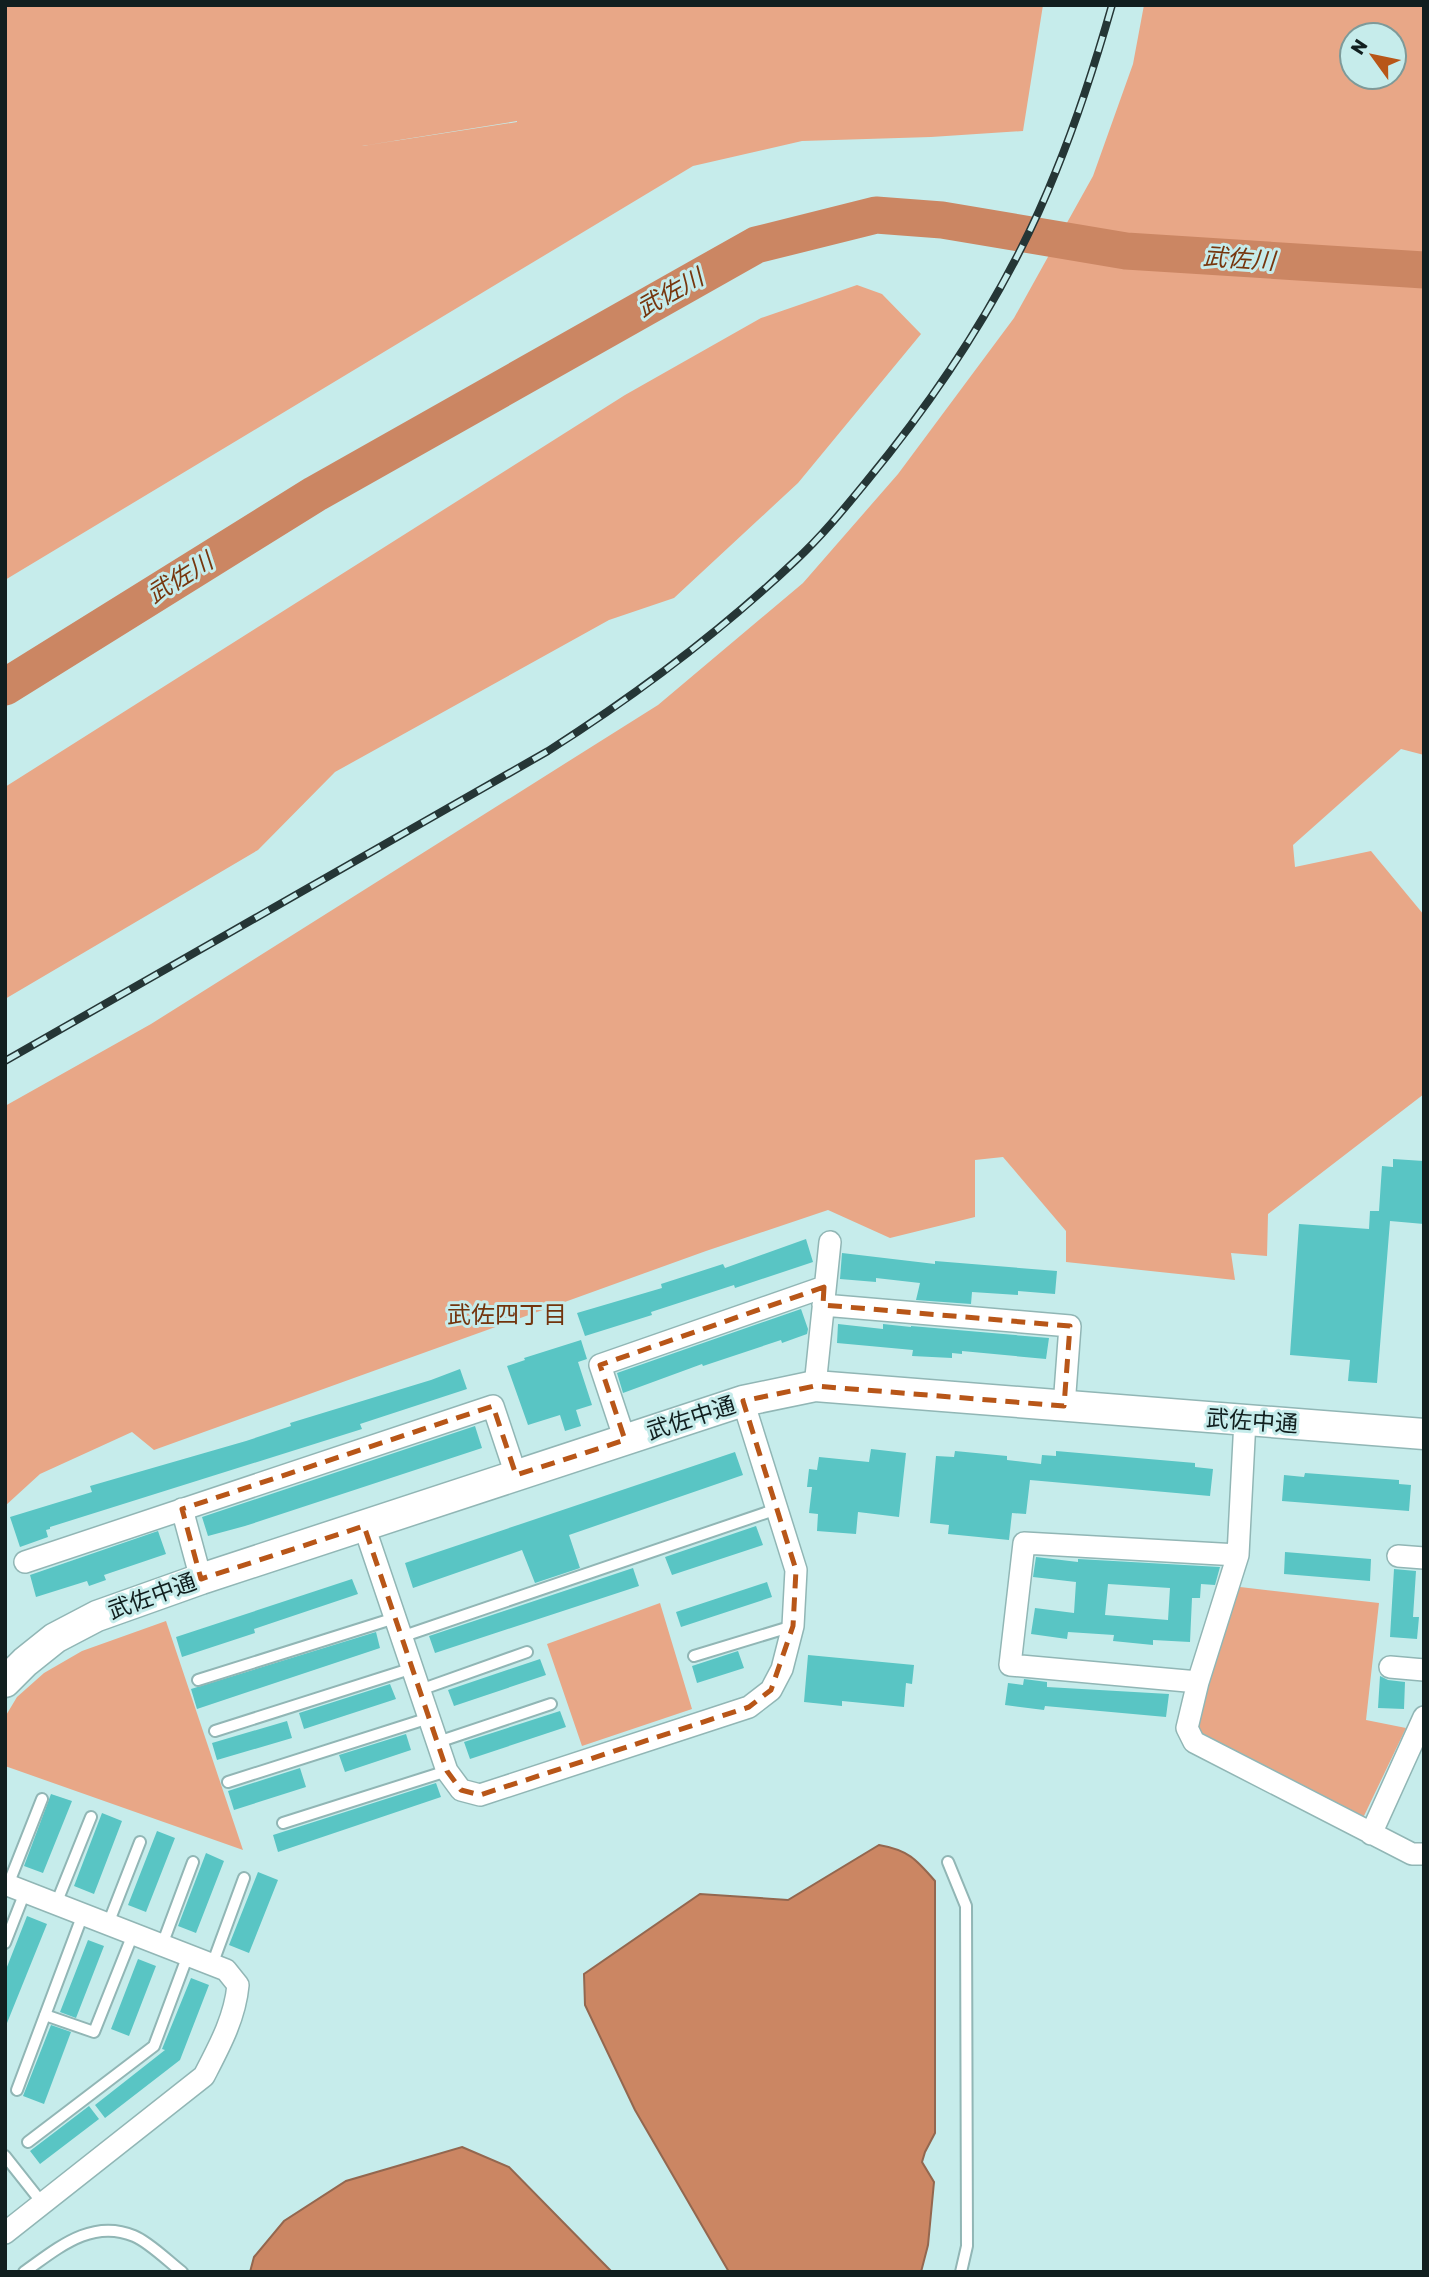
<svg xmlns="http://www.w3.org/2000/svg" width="1429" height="2277" viewBox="0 0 1429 2277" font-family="Rubik,'Noto Sans JP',sans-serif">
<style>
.green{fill:#e8a787;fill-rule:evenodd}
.water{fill:#cb8663;stroke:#93674f;stroke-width:2}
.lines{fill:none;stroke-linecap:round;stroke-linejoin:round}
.river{stroke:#cb8663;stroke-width:37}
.building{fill:#59c5c4;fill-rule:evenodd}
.lane-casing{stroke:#91b6b5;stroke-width:14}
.street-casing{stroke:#91b6b5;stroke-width:24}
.secondary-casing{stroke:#91b6b5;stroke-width:33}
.lane{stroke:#fff;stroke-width:10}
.street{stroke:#fff;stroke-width:21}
.secondary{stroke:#fff;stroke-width:30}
.rail-casing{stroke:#253636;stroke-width:8}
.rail{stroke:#c6eceb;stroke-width:5;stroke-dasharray:16;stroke-linecap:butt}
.marked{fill:none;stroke:#b85618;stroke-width:5;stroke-dasharray:14 9;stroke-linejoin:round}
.labels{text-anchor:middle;stroke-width:6;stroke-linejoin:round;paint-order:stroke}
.street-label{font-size:23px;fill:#111f1f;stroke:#c6eceb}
.water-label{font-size:24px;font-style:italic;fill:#76360e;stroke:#c6eceb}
.neighbourhood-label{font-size:24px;fill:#72340d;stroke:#c6eceb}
</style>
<rect width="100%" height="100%" fill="#c6eceb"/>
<path class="green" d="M5 5H1043L1023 131 931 137 802 141 693 166 5 580ZM517 121V122L362 146Z
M1144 5H1424V755L1401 749 1293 845 1295 867 1371 851 1424 915V1094L1268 1214 1267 1256 1231 1253 1235 1280 1066 1262V1231L1003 1157 975 1160V1217L890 1238 828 1210 706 1251 154 1450 132 1432 40 1474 5 1506V1106L151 1024 658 705 803 583 898 474 1014 318 1093 176 1133 64ZM1394 35V77H1352V35Z
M857 285 882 294 921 334 798 483 674 598 609 620 335 772 258 850 5 999V787L625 395 761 318Z
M1240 1587 1379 1603 1366 1720 1406 1728 1363 1818 1209 1745 1194 1720Z
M660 1603 692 1709 582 1746 547 1644Z
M166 1621 243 1850 5 1766V1717L17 1697 44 1673 82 1651Z"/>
<path class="water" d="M879 1845C908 1850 916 1859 935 1881V2133L925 2152 922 2162 934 2182 928 2245 921 2272H729L635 2110 585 2005 584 1974 700 1894 788 1900Z
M462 2147 509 2167 612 2272H250L254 2257 284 2221 346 2181Z"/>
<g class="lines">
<path class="river" d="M5 687 315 494 756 245 876 215 942 220 1126 251 1424 270"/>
</g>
<path class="building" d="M1393 1159 1424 1161V1224L1390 1221 1377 1383 1348 1381 1350 1360 1290 1355 1299 1224 1369 1229 1370 1211H1379L1382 1166 1393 1167Z
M806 1239 813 1262 735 1288 734 1285 694 1298 651 1312 652 1315 585 1336 577 1313 662 1288 661 1284 723 1264 725 1268Z
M842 1253 935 1264V1261L1057 1271 1055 1294 1018 1291V1295L972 1292 971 1304 916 1300 920 1283 876 1278V1282L840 1279Z
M801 1309 808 1329 807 1334 782 1343 781 1340 703 1366 702 1364 623 1393 617 1373Z
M838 1324 883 1329V1324L911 1327V1326L1049 1338 1046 1359 962 1351V1354L952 1353V1358L912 1356 913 1350 837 1343Z
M581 1340 587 1359 578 1362 592 1405 576 1410 581 1426 565 1431 560 1415 528 1425 507 1366 525 1360 524 1358Z
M460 1369 467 1389 360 1424 362 1429 50 1527V1529L46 1530 48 1537 20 1547 10 1517 92 1492 90 1486 246 1441 291 1426 290 1423 431 1380Z
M475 1426 482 1448 245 1526 208 1536 202 1517Z
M871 1449 906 1453 899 1517 858 1512 856 1534 817 1531 818 1514 809 1513 812 1487H807L809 1469 817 1470 819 1457 869 1462Z
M955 1451 1007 1456V1460L1041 1464 1042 1455 1056 1456V1451L1195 1463V1467L1213 1469 1210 1496 1030 1480 1026 1514 1012 1513 1009 1540 948 1534 949 1525 930 1523 936 1456 954 1457Z
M735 1452 743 1475 569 1535 580 1568 535 1583 522 1550 413 1588 405 1563Z
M1305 1473 1399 1480V1484L1411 1485 1409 1511 1282 1501 1284 1475 1304 1477Z
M756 1526 763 1545 672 1575 665 1557Z
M158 1531 166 1554 104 1575 106 1580 89 1586 87 1581 36 1597 30 1575Z
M1285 1552 1371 1559 1370 1581 1284 1574Z
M1036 1557 1078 1562V1559L1220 1567 1215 1585 1201 1584 1200 1598H1192L1190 1642 1153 1640V1645L1113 1641 1114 1635 1068 1632 1067 1639 1031 1634 1035 1608 1074 1613 1076 1582 1033 1577ZM1108 1584 1170 1588 1168 1620 1105 1615Z
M633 1568 639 1586 435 1653 429 1636Z
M1394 1569 1416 1571 1413 1617H1419L1417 1639 1390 1637Z
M352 1579 358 1594 254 1629 255 1633 182 1657 176 1637Z
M767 1582 772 1597 681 1627 676 1612Z
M376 1632 380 1648 197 1709 191 1689Z
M738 1651 744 1668 697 1683 692 1666Z
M808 1655 914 1665 912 1684 906 1683 904 1707 842 1701V1706L804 1702Z
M540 1659 546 1675 454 1706 448 1690Z
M1380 1676 1388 1680 1405 1682 1404 1709 1378 1708Z
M1024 1679 1047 1682V1687L1169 1694 1166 1717 1045 1706 1044 1710 1005 1705 1008 1683 1023 1685Z
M390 1684 396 1699 304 1729 299 1713Z
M560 1711 566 1727 470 1759 464 1742Z
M287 1721 292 1738 217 1760 212 1743Z
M406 1734 411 1750 345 1772 339 1755Z
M300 1768 306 1787 234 1810 228 1791Z
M436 1783 441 1797 278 1852 273 1835Z
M51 1794 72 1801 43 1873 24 1866Z
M102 1813 122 1821 94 1894 74 1886Z
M157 1831 175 1838 146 1912 128 1905Z
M206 1853 224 1861 196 1933 178 1926Z
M258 1872 278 1880 249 1953 229 1945Z
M27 1916 47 1924 5 2028V1972Z
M88 1940 104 1946 76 2018 60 2012Z
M138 1959 156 1966 129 2036 111 2029Z
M191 1978 209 1985 180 2060 105 2118 95 2105 165 2050 162 2049Z
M51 2025 71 2032 44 2104 23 2096Z
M89 2106 99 2119 40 2164 30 2151Z"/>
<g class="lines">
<defs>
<path id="lane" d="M401 1637 777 1509
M694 1656 793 1626
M198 1680 395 1618
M420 1690 527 1652
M215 1731 413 1668
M438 1742 551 1704
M228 1782 429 1718
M283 1823 447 1771
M948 1862 966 1906 967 2246 961 2272
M8 1885 42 1799
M56 1904 91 1817
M108 1924 140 1842
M5 1943 25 1892
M162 1945 193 1862
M212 1965 244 1878
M45 2015 94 2032 133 1934
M17 2090 83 1914
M28 2142 154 2046 188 1955
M5 2156 43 2204
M24 2272C57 2249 91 2218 134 2236 149 2242 169 2262 182 2272"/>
<path id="street" d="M823 1305 1070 1326 1064 1406
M815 1386 830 1242
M1245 1420 1238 1555 1198 1682 1187 1728 1194 1742 1412 1854H1424
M625 1440 600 1365 824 1287
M182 1509 201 1579
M364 1526 447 1771 461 1790 480 1795 749 1707 771 1690 782 1669 793 1626 796 1570 743 1401
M1398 1556 1424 1558
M25 1562 493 1406 516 1475
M1390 1667 1424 1670
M1198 1682 1010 1665 1024 1543 1238 1555
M1371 1834 1424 1717
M5 1884 226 1970 238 1985C235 2018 219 2047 204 2076L5 2233"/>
<path id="secondary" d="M5 1682 25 1662 55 1638 97 1616 201 1579 743 1401 815 1386 1424 1434"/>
</defs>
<use href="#lane" class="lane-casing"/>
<use href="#street" class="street-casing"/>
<use href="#secondary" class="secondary-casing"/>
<use href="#lane" class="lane"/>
<use href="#street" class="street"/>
<use href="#secondary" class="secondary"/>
<defs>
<path id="rail" d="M5 1061 548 751C636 695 719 633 795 561 821 537 844 509 866 482 943 389 1011 284 1056 171 1078 117 1096 61 1112 5"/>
</defs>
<use href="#rail" class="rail-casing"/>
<use href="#rail" class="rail"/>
</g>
<path class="marked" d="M824 1287 823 1305 1070 1326 1064 1406 815 1386 743 1401 796 1570 793 1626 771 1690 749 1707 480 1795 461 1790 447 1771 364 1526 201 1579 182 1509 493 1406 516 1475 625 1440 600 1365Z"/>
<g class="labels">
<g class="street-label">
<text transform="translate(691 1418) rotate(-18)" y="8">武佐中通</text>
<text transform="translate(1252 1421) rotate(4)" y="8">武佐中通</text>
<text transform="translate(152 1596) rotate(-20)" y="8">武佐中通</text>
</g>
<g class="water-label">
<text transform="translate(1239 259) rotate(4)" y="8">武佐川</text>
<text transform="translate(670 293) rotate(-29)" y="8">武佐川</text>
<text transform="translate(180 578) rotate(-32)" y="8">武佐川</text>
</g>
<g class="neighbourhood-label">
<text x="507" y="1323">武佐四丁目</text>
</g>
</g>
<rect width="1429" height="2277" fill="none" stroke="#111f1f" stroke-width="14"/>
<g transform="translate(1373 56) rotate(303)"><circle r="33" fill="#c6eceb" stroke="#7e9a99" stroke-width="2"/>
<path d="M0-5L12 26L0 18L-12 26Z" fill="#b85618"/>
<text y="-10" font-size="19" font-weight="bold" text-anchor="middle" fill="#111f1f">N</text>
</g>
</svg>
